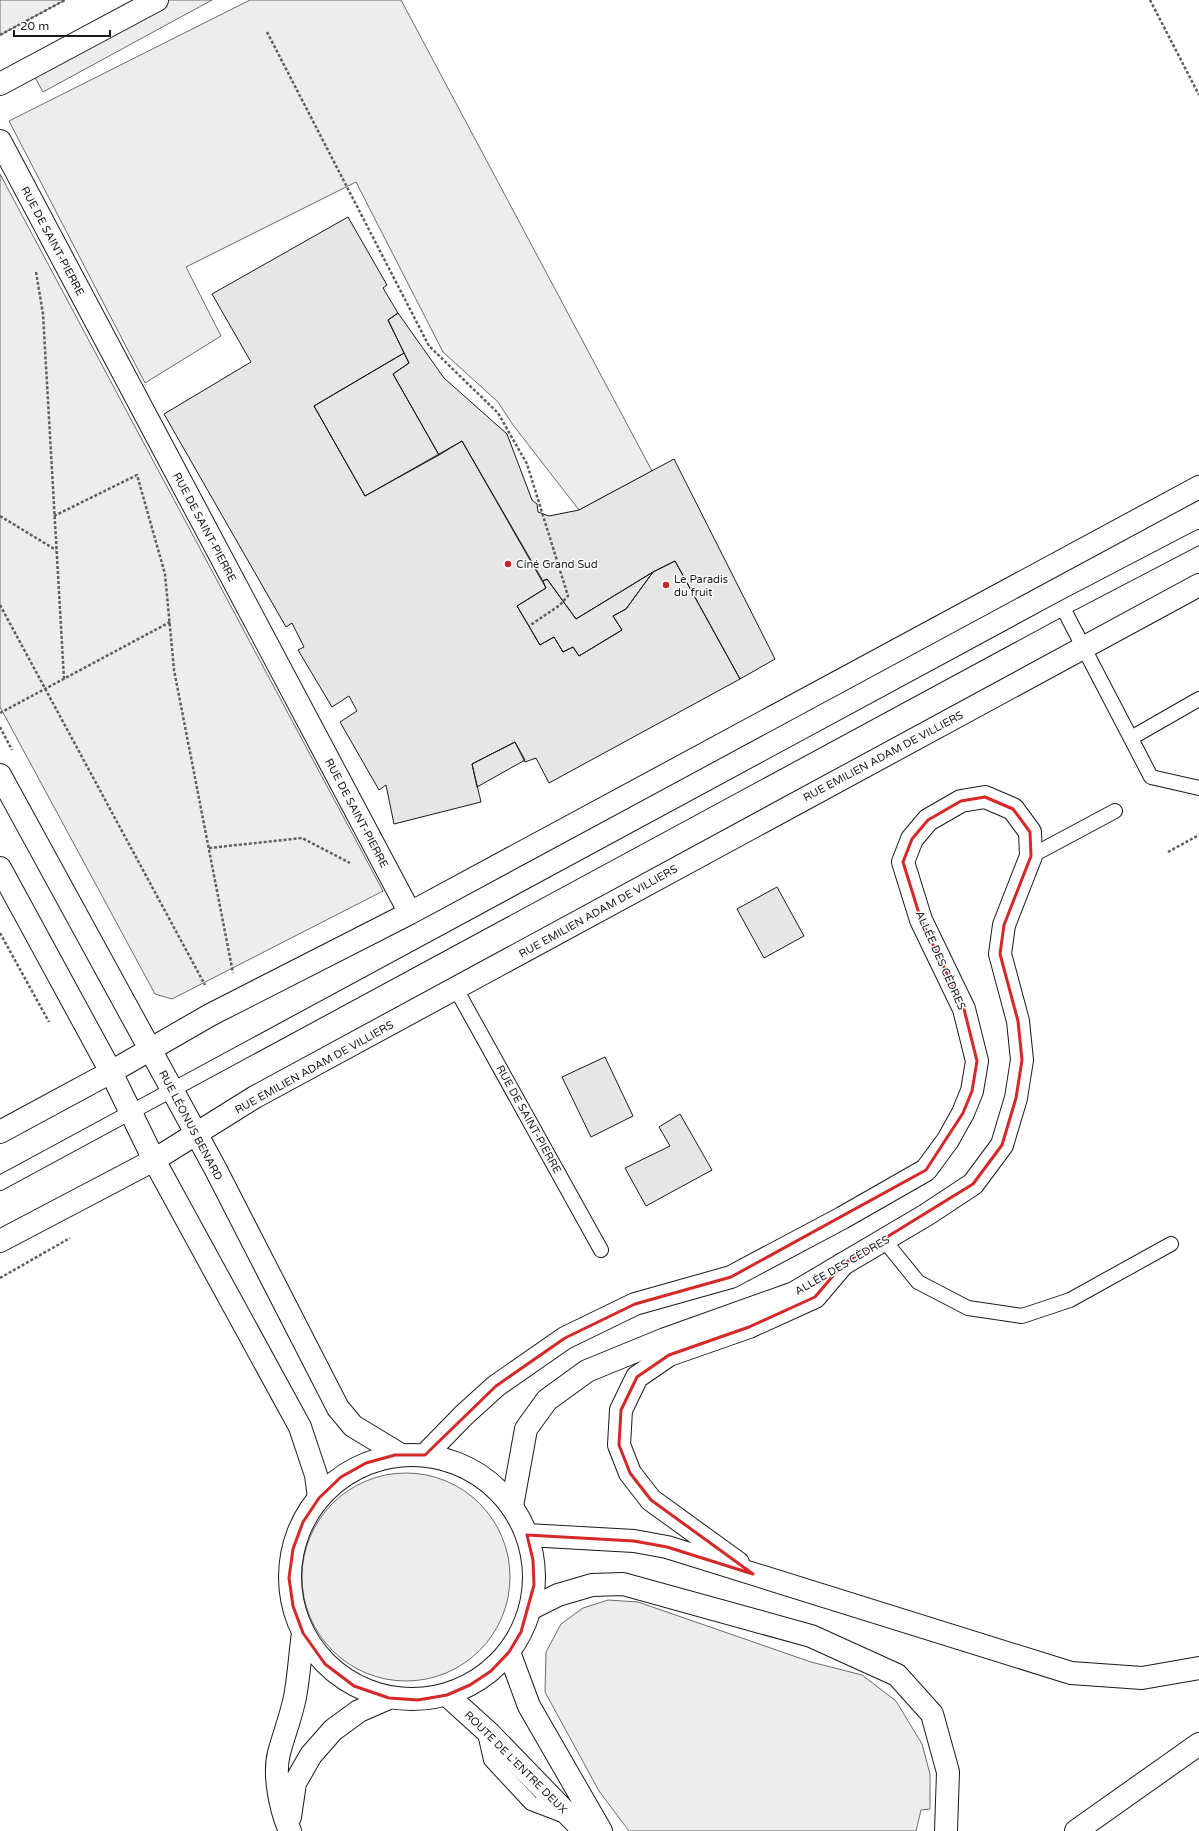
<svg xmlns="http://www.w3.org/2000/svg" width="1199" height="1831" viewBox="0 0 1199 1831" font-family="'Varela Round',sans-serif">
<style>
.built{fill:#ededed;stroke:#6a6a6a}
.building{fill:#e6e6e6;stroke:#1a1a1a}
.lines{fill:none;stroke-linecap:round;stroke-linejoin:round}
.service-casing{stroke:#1a1a1a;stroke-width:16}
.minor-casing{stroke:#1a1a1a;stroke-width:24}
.secondary-casing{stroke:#1a1a1a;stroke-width:24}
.trunk-casing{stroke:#1a1a1a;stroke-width:24}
.path{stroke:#5f5f5f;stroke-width:2.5;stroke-dasharray:3 2;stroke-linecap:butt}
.service{stroke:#fff;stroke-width:14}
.minor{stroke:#fff;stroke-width:22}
.secondary{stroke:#fff;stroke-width:22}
.trunk{stroke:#fff;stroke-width:22}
.marked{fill:none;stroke:#d62828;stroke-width:3;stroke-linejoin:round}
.poi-dot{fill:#c62828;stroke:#fff;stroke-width:1.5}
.labels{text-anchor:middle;stroke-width:3;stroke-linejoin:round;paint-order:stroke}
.street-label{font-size:11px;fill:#1a1a1a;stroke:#fff}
.poi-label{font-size:11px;fill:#1a1a1a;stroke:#fff;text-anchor:start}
</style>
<rect width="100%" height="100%" fill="#fff"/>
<path class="built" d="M0 0H65L0 35Z
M157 0H212L43 92 30 68Z
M250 0H401L652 471 579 510 513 425 498 402 443 352 356 182 186 267 221 336 145 383 9 121Z
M0 174 383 891 172 999 155 994 0 707Z
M302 1577a104 104 0 1 1 208 0a104 104 0 1 1-208 0Z
M608 1600 638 1602 811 1662 862 1675 896 1701 922 1744 930 1774V1809L921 1810 916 1831H629L599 1791 545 1692 546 1652 561 1624 583 1608Z"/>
<path class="building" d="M348 217 387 285 383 288 398 313 388 320 404 353 314 406 365 496 462 441 546 588 517 606 540 645 554 637 563 652 573 647 579 656 622 630 613 616 626 609 653 572 675 561 740 679 549 783 536 758 525 762 515 742 472 764 481 802 394 824 386 785 379 790 340 722 357 711 349 696 332 707 298 650 304 647 292 623 286 627 164 414 251 362 212 294Z
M398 313 444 378 507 434 532 500 537 504 538 512 549 516 579 510 674 459 775 659 740 679 675 561 653 572 576 619 547 579 543 581 462 441 439 455 393 374 409 363 388 320Z
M404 353 409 363 393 374 439 455 365 496 314 406Z
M653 572 626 609 613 616 622 630 579 656 573 647 563 652 554 637 540 645 517 606 546 588 543 581 547 579 576 619Z
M515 742 525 760 477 787 472 764Z
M777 887 804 936 764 958 737 909Z
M605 1057 633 1116 591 1137 562 1077Z
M680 1114 712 1170 646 1206 625 1168 670 1146 659 1127Z"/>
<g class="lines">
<defs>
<path id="service" d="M1063 608 1151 777 1199 788
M1131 738 1199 699
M1031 856 1115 811
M456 989 601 1250
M0 1183 1063 608 1199 537
M884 1240 918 1282 968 1308 1022 1316 1070 1300 1171 1244
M484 1729 491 1760 531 1803 565 1816"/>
<path id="minor" d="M0 84 157 0
M0 141 410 913
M0 775 215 1168 338 1408 353 1426 401 1455
M0 868 111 1072 154 1160 300 1427 316 1475 319 1498
M0 1132 111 1072 210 1015 410 913 1199 487
M0 1241 154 1160 255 1097 1199 585
M425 1455 464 1415 496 1386 565 1338 635 1304 731 1277 842 1218 926 1170 948 1140 963 1113 972 1091 977 1061 964 1009 921 920 903 862 912 839 928 820 961 801 985 797 1013 809 1030 832 1031 856 1004 925 1000 954 1018 1021 1022 1060 1016 1098 1002 1145 973 1184 926 1215 794 1293 665 1339 587 1371 547 1400 526 1429 512 1506"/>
<path id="secondary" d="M290 1577a122 122 0 1 1 244 0a122 122 0 1 1-244 0Z
M509 1652 529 1706 601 1831
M447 1695 490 1734 584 1831
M290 1817 295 1783 311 1755 333 1730 359 1711 389 1698
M290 1831C281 1811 273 1775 279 1753 284 1734 291 1717 295 1697 299 1676 300 1654 303 1633"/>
<path id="trunk" d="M527 1535 634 1541 667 1547 1071 1673 1142 1678 1199 1668
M738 1563 651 1500 630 1473 619 1445 621 1410 637 1377 669 1355 749 1327 815 1297 843 1264
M530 1609 558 1595 592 1585 623 1584 811 1636 897 1675 932 1714 948 1772 946 1831
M1076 1831 1199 1744"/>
</defs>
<use href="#service" class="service-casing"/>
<use href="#minor" class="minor-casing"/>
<use href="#secondary" class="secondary-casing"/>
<use href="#trunk" class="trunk-casing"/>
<path class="path" d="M1150 0 1199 95
M267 32 429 346 498 413 527 464 568 596 560 605 529 626
M0 35 65 0
M36 272 43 314 64 679
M0 516 56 550
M54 516 137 475 165 574 174 670 233 973
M0 605 205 985
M0 713 170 622
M0 727 12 750
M209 848 302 838 350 863
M1168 852 1199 835
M0 933 49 1022
M0 1278 70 1238"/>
<use href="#service" class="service"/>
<use href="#minor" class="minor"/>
<use href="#secondary" class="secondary"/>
<use href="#trunk" class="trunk"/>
</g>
<path class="marked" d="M985 797 1013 809 1030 832 1031 856 1004 925 1000 954 1018 1021 1022 1060 1016 1098 1002 1145 973 1184 843 1264 815 1297 749 1327 669 1355 637 1377 621 1410 619 1445 630 1473 651 1500 753 1574 667 1547 634 1541 527 1535 533 1560 534 1585 521 1632 509 1652 491 1671 470 1685 447 1695 418 1700 389 1698 354 1686 325 1664 303 1633 293 1606 289 1578 293 1549 303 1522 319 1498 341 1477 366 1463 395 1455H425L496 1386 565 1338 635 1304 731 1277 926 1170 963 1113 972 1091 977 1061 964 1009 921 920 903 862 912 839 928 820 961 801Z"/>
<g class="poi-dot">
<circle cx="508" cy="564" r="4"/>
<circle cx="666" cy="585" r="4"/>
</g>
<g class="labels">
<g class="street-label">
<text transform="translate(53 241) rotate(62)" y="4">RUE DE SAINT-PIERRE</text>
<text transform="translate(205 527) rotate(62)" y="4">RUE DE SAINT-PIERRE</text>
<text transform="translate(883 756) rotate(-28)" y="4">RUE EMILIEN ADAM DE VILLIERS</text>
<text transform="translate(357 813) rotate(62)" y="4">RUE DE SAINT-PIERRE</text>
<text transform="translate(598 911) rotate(-29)" y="4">RUE EMILIEN ADAM DE VILLIERS</text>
<text transform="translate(941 960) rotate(66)" y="4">ALLÉE DES CÈDRES</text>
<text transform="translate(314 1067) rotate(-29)" y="4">RUE EMILIEN ADAM DE VILLIERS</text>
<text transform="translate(529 1119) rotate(61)" y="4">RUE DE SAINT-PIERRE</text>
<text transform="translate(191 1125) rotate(62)" y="4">RUE LÉONUS BENARD</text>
<text transform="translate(842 1265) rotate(-30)" y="4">ALLÉE DES CÈDRES</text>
<text transform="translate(516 1762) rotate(45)" y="4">ROUTE DE L'ENTRE DEUX</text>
</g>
<g class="poi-label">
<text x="516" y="568">Ciné Grand Sud</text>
<text x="674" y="583">Le Paradis<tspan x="674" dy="13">du fruit</tspan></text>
</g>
</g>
<path d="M14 30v6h96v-6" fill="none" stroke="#1a1a1a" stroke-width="2"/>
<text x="20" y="30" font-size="12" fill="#1a1a1a" stroke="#ffffff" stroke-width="3" paint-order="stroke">20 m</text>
</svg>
